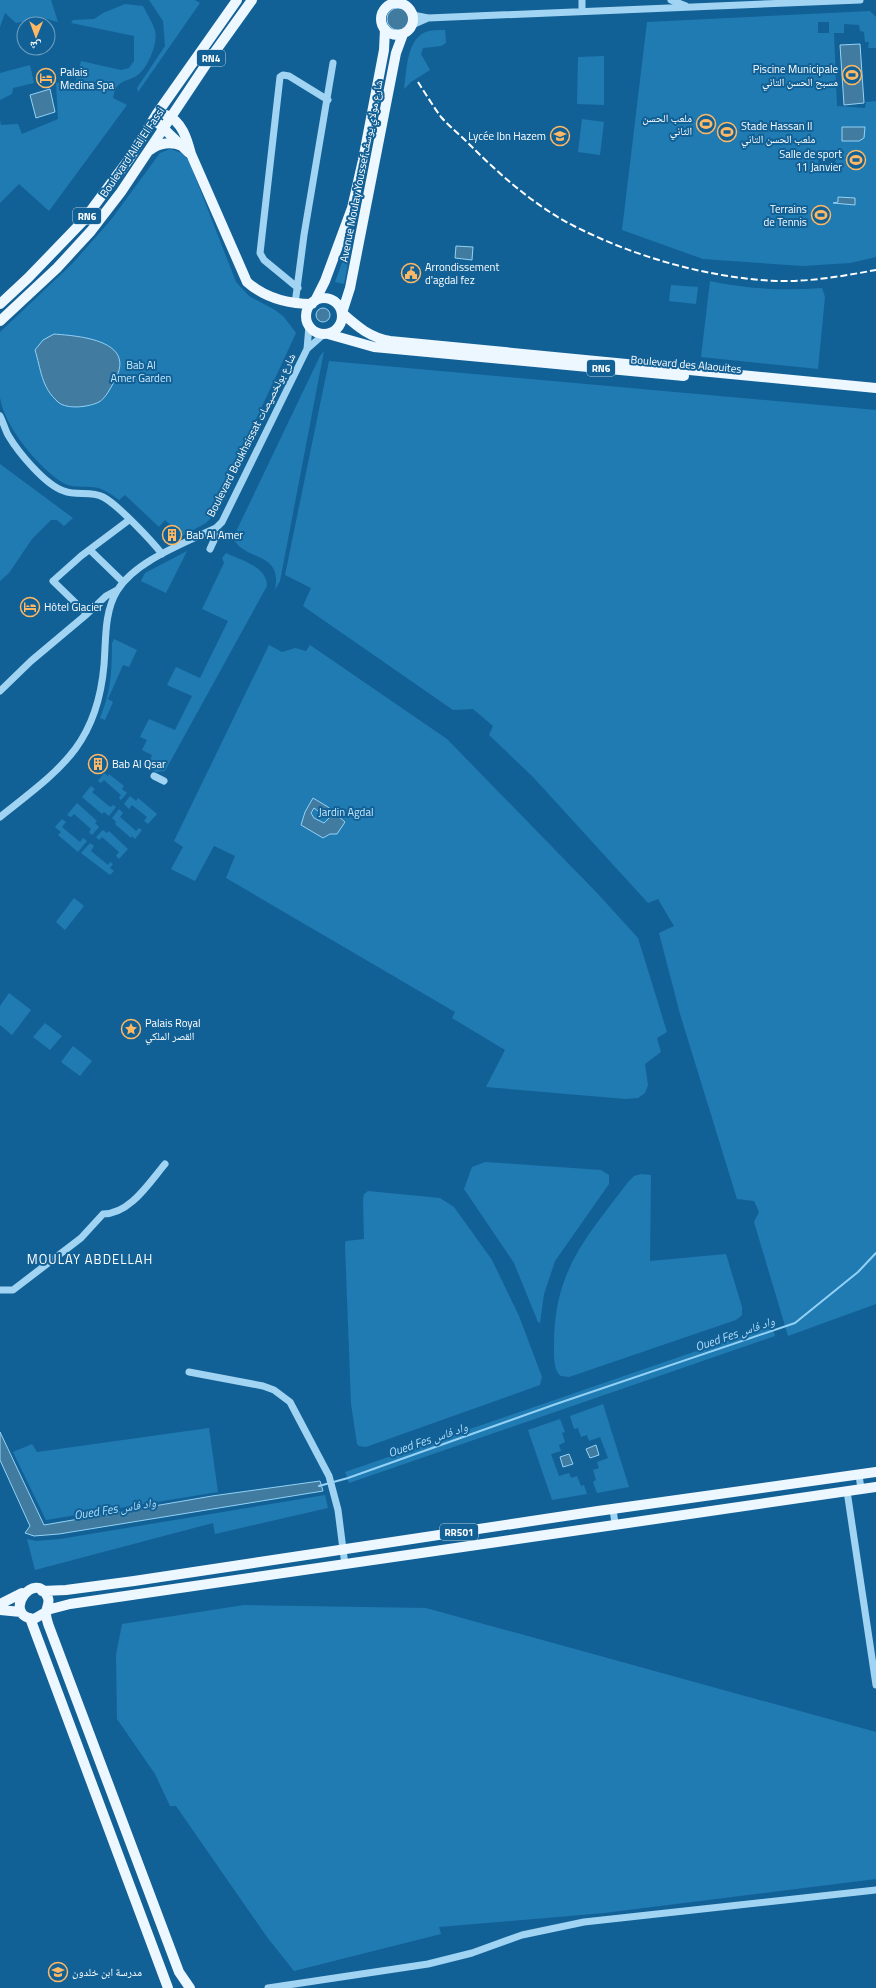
<svg xmlns="http://www.w3.org/2000/svg" width="876" height="1988" viewBox="0 0 876 1988" font-family="'Titillium Web','Noto Naskh Arabic',sans-serif">
<style>
.green{fill:#207bb3;fill-rule:evenodd}
.water{fill:#427ba0;stroke:#93d2f6;fill-rule:evenodd}
.lines{fill:none;stroke-linecap:round;stroke-linejoin:round}
.stream{stroke:#93d2f6;stroke-width:2}
.minor{stroke:#a1d4f3;stroke-width:7}
.major{stroke:#edf7ff;stroke-width:10}
.rail{stroke:#fff;stroke-width:2;stroke-dasharray:7 3;stroke-linecap:butt}
.labels{text-anchor:middle;stroke-width:4;stroke-linejoin:round;paint-order:stroke}
.shield{fill:#126196;stroke:#b8d0e0;stroke-width:1}
.shield-label{font-size:10px;font-weight:bold;fill:#fff}
.poi-label{font-size:11px;fill:#fff;stroke:#126196;text-anchor:start}
.street-label{font-size:11px;fill:#fff;stroke:#126196}
.park-label{font-size:11px;fill:#c9e9fd;stroke:#126196}
.water-label{font-size:12px;font-style:italic;fill:#adddfa;stroke:#126196}
.quarter-label{font-size:13px;letter-spacing:1px;fill:#fff;stroke:#126196}
</style>
<rect width="100%" height="100%" fill="#126196"/>
<path class="green" d="M0 0H51L58 22 43 18 16 23 5 13 0 27Z
M149 0H195L200 3 138 92 137 88 165 46 163 21Z
M125 4 143 6C147 14 153 23 155 31 158 43 149 64 141 72 129 84 117 76 113 98L127 105 49 211 19 184 0 203V120L1 125 18 124 22 134 58 119 56 83 76 81 81 61 121 70 129 68 134 61V36L71 23 73 20 94 19 103 13Z
M870 11 876 17V48H868L869 42H865L864 32 860 31 859 25 844 24V33H834L837 106 865 108 866 102 876 101V257L850 263 803 266 703 259 622 230 647 22ZM818 22H829V33H818ZM835 153 836 166 818 167 819 154Z
M445 30 446 43 441 46 423 48 421 54 430 70 411 82 404 89C407 71 406 36 429 31 433 30 440 30 445 30Z
M604 56V105L577 104 578 57Z
M30 65 34 83 13 88 12 94 0 100V73Z
M582 119 604 122 600 155 578 152Z
M170 149 182 153 189 161 236 282 249 296 275 310 284 317 296 333 210 519 206 523 182 536 165 520 159 527 125 495 119 500C111 494 103 488 92 487 83 486 73 488 65 484 40 470 3 425 0 397 0 376 0 353 0 332L72 264 110 221 160 153Z
M351 238H353L344 284 335 282Z
M710 281C747 289 784 291 822 288L825 297 818 369 701 357Z
M671 285 698 287 696 304 669 301Z
M324 351 280 581 275 590C283 551 245 562 233 538L320 356Z
M329 361 876 410V1304L788 1336 754 1222 759 1212 754 1201 737 1199 680 1014 659 933 674 926 658 899 648 903 533 777 489 735 493 726 473 709 453 710 303 606 311 588 285 575Z
M0 464 73 518 64 526 57 520H51L32 539 9 573 0 581Z
M187 551 166 593 141 581 145 573Z
M226 553C240 560 267 566 267 586L165 771 156 772 147 767 152 755 142 750 147 740 140 737 149 719 175 730 192 696 167 685 176 667 200 678 228 621 202 609 224 563 222 558Z
M114 639 137 650 129 667 123 665 108 699 113 702 105 720 100 718C111 692 112 671 112 643Z
M269 645 282 652 295 648 306 651 310 645 447 739 598 894 638 938 667 1032 657 1038 661 1052 645 1064 648 1085 645 1093 638 1098 626 1099 486 1087 505 1050 452 1018 455 1012 226 878 235 856 214 846 195 881 171 869 183 847 174 841Z
M104 773 108 776 109 774 124 786 122 789 127 793 121 800 119 798 121 795 104 780 101 783 98 781Z
M91 786 95 789 92 792 110 807 113 805 116 807 109 816 104 812 102 814 82 797Z
M130 796 136 801 138 798 157 814 148 824 144 821 147 817 132 805 129 809 124 804Z
M77 803 97 821 95 823 99 827 92 835 89 832 91 829 74 814 71 817 67 815Z
M119 809 123 813 120 817 136 831 139 828 142 830 135 839 132 836 131 838 115 824 116 822 112 818Z
M62 819 66 822 62 827 80 842 83 838 87 841 78 852 58 835 61 832 55 827Z
M103 830 107 833 109 831 128 849 119 859 116 856 119 852 102 837 99 840 96 837Z
M90 843 94 846 91 851 108 865 110 862 113 864 110 868 114 871 110 875 81 853Z
M74 898 84 906 65 930 56 922Z
M9 993 31 1010 12 1035 0 1025V1006Z
M45 1023 62 1036 50 1050 33 1037Z
M73 1046 92 1061 80 1076 61 1062Z
M485 1162 601 1170 609 1175V1184L555 1261 544 1294 540 1323 538 1322 514 1263 464 1189 472 1167Z
M641 1174 651 1175 650 1261 726 1254 742 1307V1315L736 1320 569 1377 561 1376C553 1371 554 1354 554 1345 554 1270 586 1238 628 1182L634 1176Z
M368 1191 440 1198 454 1207 492 1260 519 1316 542 1377 540 1385 366 1447 359 1446 357 1444 351 1404 345 1244 346 1241 364 1239 363 1199 364 1194Z
M772 1325 775 1336 349 1483 345 1472Z
M603 1404 629 1487 597 1493 593 1482 596 1480 593 1470 599 1468 597 1462 608 1458 600 1437 589 1441 587 1435 581 1437 578 1428 574 1429 570 1416Z
M560 1419 565 1432 562 1433 565 1442 559 1445 561 1451 551 1454 559 1476 569 1473 571 1478 577 1476 581 1486 584 1485 587 1494 552 1500 528 1430Z
M209 1428 218 1492 46 1520 13 1452 32 1444 37 1452Z
M325 1495 328 1508 215 1534 213 1523 35 1570 27 1539 36 1541 60 1539Z
M244 1605 426 1608 876 1732V1879L604 1913 439 1927 441 1934 294 1971 267 1937 176 1806H170L155 1774 117 1719 116 1655 122 1624Z"/>
<path class="water" d="M387 19a11 11 0 1 1 22 0a11 11 0 1 1-22 0Z
M860 44 864 103 844 105 840 45Z
M50 89 55 112 36 118 30 95Z
M842 127H865L864 138 859 141H842Z
M838 197 855 198V205L833 203 838 202Z
M456 246 473 247 472 260 455 258Z
M316 315a7 7 0 1 1 14 0a7 7 0 1 1-14 0Z
M54 334C79 336 137 340 115 380 111 387 106 398 99 402 89 407 67 410 58 402 41 387 41 369 35 350L43 340Z
M313 798 328 807 345 822 337 834H330L323 838 301 825 305 812ZM314 808 322 814 329 815V818L324 823 314 818 311 813Z
M0 1432 44 1525 212 1496 320 1481 323 1491 59 1534 34 1536 25 1533 30 1526 0 1460Z
M596 1445 599 1455 590 1458 586 1449Z
M569 1454 573 1464 563 1467 560 1457Z"/>
<g class="lines">
<path class="stream" d="M319 1486 348 1478 556 1404 795 1323 858 1272 876 1253"/>
<path class="minor" d="M671 0 686 6
M582 11V0
M413 15 428 18 860 0
M412 25 428 18
M298 288 264 260 260 253 280 77 283 75 289 76 328 100
M295 304 304 235 333 63
M307 349 324 334
M0 416C3 422 5 429 8 435 18 452 45 485 64 491 76 496 91 491 103 497 117 504 152 541 162 554
M210 549 216 536
M90 550 123 582
M117 590 106 596 87 614 53 581 81 556 129 520
M0 691 31 661 87 614
M154 776 164 781
M0 817C59 770 97 746 104 665 106 641 104 612 117 591 135 561 185 543 216 528L222 522 307 349 309 326
M0 1290H13L81 1238 103 1214C130 1214 149 1183 165 1164
M189 1372 263 1386 274 1390 290 1402 329 1476 338 1510 345 1565
M859 1475 861 1489
M847 1491 876 1685
M613 1509 615 1524
M268 1988 428 1964 472 1953 522 1935 584 1922 876 1890"/>
<path class="major" d="M381 19a16 16 0 1 1 32 0a16 16 0 1 1-32 0Z
M403 34 396 53 350 288 342 313C358 327 369 337 390 341L876 388
M166 115C182 121 187 139 191 154L247 282C265 298 289 304 312 304
M159 124 189 153
M150 150C159 143 171 141 182 146
M306 316a18 18 0 1 1 36 0a18 18 0 1 1-36 0Z
M315 301 325 281 352 208 363 160 384 50 385 29
M0 304 28 278 83 221 129 159 156 115 237 0
M0 321 57 268 91 231 121 192 209 60 252 0
M328 334 374 347 684 376
M42 1591 66 1590 134 1581 598 1511 876 1472
M0 1604 22 1593
M0 1610 21 1612
M47 1610 70 1604 876 1487
M46 1612 34 1619C0 1615 36 1567 48 1598 50 1604 46 1608 46 1613 46 1618 48 1624 50 1629L179 1972 190 1988
M30 1618 168 1988"/>
<path class="rail" d="M418 82C425 93 433 106 441 117 450 127 460 135 469 144 499 174 536 207 574 226 635 257 708 278 777 281 810 282 843 276 876 270"/>
</g>
<defs>
<symbol id="stadium-ring" viewBox="-11 -11 22 22"><circle r="9.5" fill="#126196" stroke="#ffb863" stroke-width="1.5"/><path d="M0-5a6.5 5 0 1 0 0 10a6.5 5 0 1 0 0-10ZM-3.5-1.8h7v3.6h-7Z" fill="#ffb863"/></symbol>
<symbol id="hotel-ring" viewBox="-11 -11 22 22"><circle r="9.5" fill="#126196" stroke="#ffb863" stroke-width="1.5"/><path d="M-6-4.5h1.5V1H6V5H4.5V3h-9V5H-6ZM-4 0a1.8 1.8 0 1 1 3.6 0ZM.5 0V-2.5h3Q6-2.5 6 0Z" fill="#ffb863"/></symbol>
<symbol id="school-ring" viewBox="-11 -11 22 22"><circle r="9.5" fill="#126196" stroke="#ffb863" stroke-width="1.5"/><path d="M0-5L7-2L0 1L-7-2ZM-4 1L0 2.5L4 1V4Q0 6-4 4Z" fill="#ffb863"/></symbol>
<symbol id="civic-ring" viewBox="-11 -11 22 22"><circle r="9.5" fill="#126196" stroke="#ffb863" stroke-width="1.5"/><path d="M-.6-6.5H3V-4.5H.6V-3L4-1V1h2V6H-6V1h2V-1L-.6-3ZM-1.2 2.5V6h2.4V2.5Z" fill="#ffb863"/></symbol>
<symbol id="building-ring" viewBox="-11 -11 22 22"><circle r="9.5" fill="#126196" stroke="#ffb863" stroke-width="1.5"/><path d="M-4-6H4V6H1V3H-1V6H-4ZM-2.5-4.3h1.7v1.8h-1.7ZM.8-4.3h1.7v1.8H.8ZM-2.5-1h1.7V.8h-1.7ZM.8-1h1.7V.8H.8Z" fill="#ffb863"/></symbol>
<symbol id="sight-ring" viewBox="-11 -11 22 22"><circle r="9.5" fill="#126196" stroke="#ffb863" stroke-width="1.5"/><path d="M0-6L1.8-2.2L6-1.7L2.9 1.2L3.7 5.4L0 3.3L-3.7 5.4L-2.9 1.2L-6-1.7L-1.8-2.2Z" fill="#ffb863"/></symbol>
</defs>
<g fill-rule="evenodd">
<use href="#stadium-ring" x="841" y="64" width="22" height="22"/>
<use href="#hotel-ring" x="35" y="67" width="22" height="22"/>
<use href="#stadium-ring" x="695" y="113" width="22" height="22"/>
<use href="#stadium-ring" x="716" y="121" width="22" height="22"/>
<use href="#school-ring" x="549" y="125" width="22" height="22"/>
<use href="#stadium-ring" x="845" y="149" width="22" height="22"/>
<use href="#stadium-ring" x="810" y="204" width="22" height="22"/>
<use href="#civic-ring" x="400" y="262" width="22" height="22"/>
<use href="#building-ring" x="161" y="524" width="22" height="22"/>
<use href="#hotel-ring" x="19" y="596" width="22" height="22"/>
<use href="#building-ring" x="87" y="753" width="22" height="22"/>
<use href="#sight-ring" x="120" y="1018" width="22" height="22"/>
<use href="#school-ring" x="47" y="1961" width="22" height="22"/>
</g>
<g class="labels">
<g class="shield">
<rect x="197" y="50" width="28" height="16" rx="3"/>
<rect x="73" y="208" width="28" height="16" rx="3"/>
<rect x="587" y="360" width="28" height="16" rx="3"/>
<rect x="440" y="1524" width="38" height="16" rx="3"/>
</g>
<g class="shield-label">
<text x="211" y="62">RN4</text>
<text x="87" y="220">RN6</text>
<text x="601" y="372">RN6</text>
<text x="459" y="1536">RR501</text>
</g>
<g class="poi-label">
<text x="838" y="73" text-anchor="end">Piscine Municipale<tspan x="838" dy="13">مسبح الحسن التاني</tspan></text>
<text x="60" y="76">Palais<tspan x="60" dy="13">Medina Spa</tspan></text>
<text x="692" y="122" text-anchor="end">ملعب الحسن<tspan x="692" dy="13">الثاني</tspan></text>
<text x="741" y="130">Stade Hassan II<tspan x="741" dy="13">ملعب الحسن التاني</tspan></text>
<text x="546" y="140" text-anchor="end">Lycée Ibn Hazem</text>
<text x="842" y="158" text-anchor="end">Salle de sport<tspan x="842" dy="13">11 Janvier</tspan></text>
<text x="807" y="213" text-anchor="end">Terrains<tspan x="807" dy="13">de Tennis</tspan></text>
<text x="425" y="271">Arrondissement<tspan x="425" dy="13">d'agdal fez</tspan></text>
<text x="186" y="539">Bab Al Amer</text>
<text x="44" y="611">Hôtel Glacier</text>
<text x="112" y="768">Bab Al Qsar</text>
<text x="145" y="1027">Palais Royal<tspan x="145" dy="13">القصر الملكي</tspan></text>
<text x="72" y="1976">مدرسة ابن خلدون</text>
</g>
<g class="street-label">
<text transform="translate(132 152) rotate(-56)" y="4">Boulevard Allal El Fassi</text>
<text transform="translate(361 171) rotate(-79)" y="4">Avenue Moulay Youssef شارع مولاي يوسف</text>
<text transform="translate(686 364) rotate(5)" y="4">Boulevard des Alaouites</text>
<text transform="translate(251 435) rotate(-63)" y="4">Boulevard Boukhsissat شارع بولخصيصات</text>
</g>
<g class="park-label">
<text x="141" y="369">Bab Al<tspan x="141" dy="13">Amer Garden</tspan></text>
<text x="346" y="816">Jardin Agdal</text>
</g>
<g class="water-label">
<text transform="translate(735 1334) rotate(-19)" y="4">Oued Fes واد فاس</text>
<text transform="translate(428 1440) rotate(-19)" y="4">Oued Fes واد فاس</text>
<text transform="translate(115 1509) rotate(-9)" y="4">Oued Fes واد فاس</text>
</g>
<g class="quarter-label">
<text x="90" y="1264">MOULAY ABDELLAH</text>
</g>
</g>
<g transform="translate(36 36) rotate(181)"><circle r="19" fill="#126196" stroke="#71a0c0"/>
<path d="M0-3L7 15L0 10L-7 15Z" fill="#ffb863"/>
<text y="-6" font-size="11" font-weight="bold" text-anchor="middle" fill="#ffffff">ش</text>
</g>
</svg>
